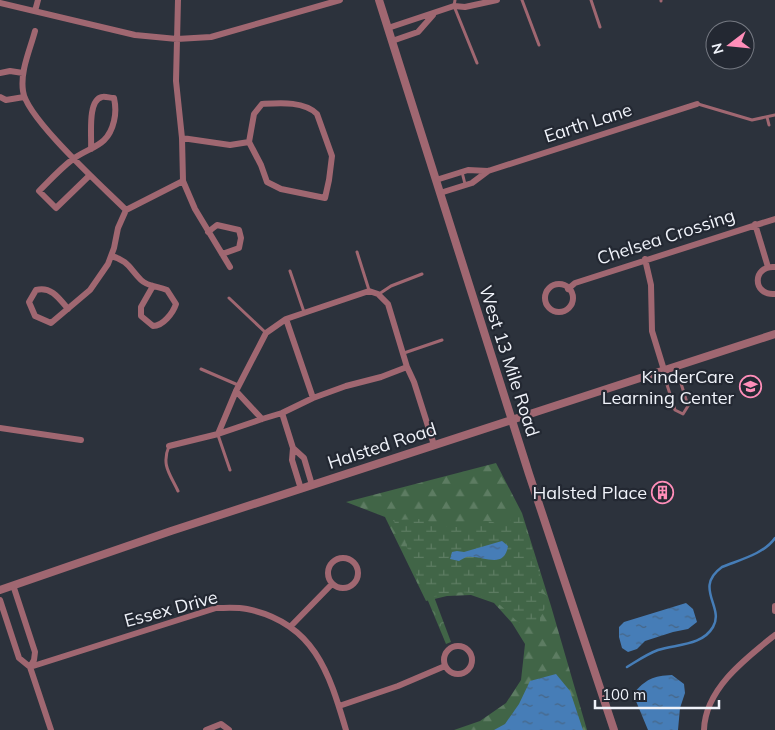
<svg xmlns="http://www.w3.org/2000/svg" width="775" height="730" viewBox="0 0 775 730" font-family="Mulish,sans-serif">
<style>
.forest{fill:url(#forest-firs)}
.wetland{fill:url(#wetland-marsh)}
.park{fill:url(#park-crowns)}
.water{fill:url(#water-ripples)}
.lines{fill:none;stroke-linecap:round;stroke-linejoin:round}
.stream{stroke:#467db7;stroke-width:2.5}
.service{stroke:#a06771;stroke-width:3}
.minor{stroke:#a06771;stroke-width:6}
.tertiary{stroke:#a06771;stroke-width:8}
.labels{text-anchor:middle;stroke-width:4.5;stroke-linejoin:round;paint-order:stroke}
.street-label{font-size:18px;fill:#f0f3fa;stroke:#232832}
.poi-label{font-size:18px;fill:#f0f3fa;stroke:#232832;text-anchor:end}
</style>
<defs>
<pattern id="forest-firs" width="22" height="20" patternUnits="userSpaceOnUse" patternTransform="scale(1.25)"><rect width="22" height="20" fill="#416547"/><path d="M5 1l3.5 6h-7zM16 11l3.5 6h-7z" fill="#5d7c62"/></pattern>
<pattern id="wetland-marsh" width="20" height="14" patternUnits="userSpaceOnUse" patternTransform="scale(1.25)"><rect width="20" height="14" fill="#416547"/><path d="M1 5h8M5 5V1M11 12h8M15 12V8" fill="none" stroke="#5d7c62"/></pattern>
<pattern id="park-crowns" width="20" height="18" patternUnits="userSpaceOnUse" patternTransform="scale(1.25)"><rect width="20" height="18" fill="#416547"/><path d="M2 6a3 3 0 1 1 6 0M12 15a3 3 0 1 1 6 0" fill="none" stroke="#5d7c62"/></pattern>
<pattern id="water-ripples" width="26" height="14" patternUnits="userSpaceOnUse" patternTransform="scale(1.25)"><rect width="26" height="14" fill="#467db7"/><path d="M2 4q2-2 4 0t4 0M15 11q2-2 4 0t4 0" fill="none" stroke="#476686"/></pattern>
</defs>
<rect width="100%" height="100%" fill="#2c323c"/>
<path class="forest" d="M496 463 522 513 551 606 587 730H454L480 721 506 703 521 680 525 644 512 623 494 603 471 595 447 596 426 601 385 517 346 502Z"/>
<path class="wetland" d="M517 512 521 514 532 549 533 562 540 575 541 593 546 595 549 601 540 617V622L535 626C515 627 512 613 497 603 492 600 477 594 471 593 456 590 442 597 428 596L422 590 414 569 413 554 407 548 405 540 393 520 422 519 438 525 451 527H469L478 522 486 521 493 522 499 526H509L512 515Z"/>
<path class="park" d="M433 594 451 642 446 644 426 596Z"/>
<path class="water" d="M502 541 508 546C504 571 482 554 466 557 464 558 461 560 459 561L450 559 452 552 457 551 464 552Z
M686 603 693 609 697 622 688 629 673 632 645 641 637 649 628 652 622 648 619 637V627L624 622Z
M556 674 570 691 583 730H494L505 724 519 704 530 681Z
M672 675 684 684 685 693 680 708 678 730H648L633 694C646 679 653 676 672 675Z"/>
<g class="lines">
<path class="stream" d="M627 667C637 661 647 654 658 650 676 644 702 646 713 627 725 607 693 588 722 567 739 560 764 554 775 538"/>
<path class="service" d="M455 0 454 6 477 63
M522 0 539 45
M591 0 600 27
M661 0V1
M698 104 752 120 775 115
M767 117 769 125
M462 172 465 184
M357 252 369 290
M290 271 304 312
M379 294 391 286 422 274
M229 298 265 332
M404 353 442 340
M201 369 238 385
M663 372 675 410 683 414 688 406 676 367
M218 435 230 470
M169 446C161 465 170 474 178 491"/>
<path class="minor" d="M178 0 176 81 182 138 183 181 195 209 230 267
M0 3 135 35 177 39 211 37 340 0
M35 11 38 0
M388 28 454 6 465 7 497 0
M35 31C30 50 20 71 23 91 26 118 104 188 126 210
M392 41 418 32 433 15
M0 73 10 71 23 73
M0 97 6 100 24 97
M182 138 230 145 249 142 261 165 267 182 281 189 325 198 329 180 332 156 317 114C304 101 280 103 262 104L254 114 249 142
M90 175 56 208 39 191C50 180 61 168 73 159 91 146 108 147 114 121 116 113 116 107 114 98 110 98 105 96 102 97 87 100 92 137 91 149
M436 180 468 170 488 171 697 104
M440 193 472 183 488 171
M755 224 768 267
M208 232 217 225 239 230 241 238 239 248 222 254
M111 256C128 260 130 269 141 280 148 287 158 286 167 290L176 304C173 313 163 326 153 326L141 316V307L153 286
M645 259 651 285 652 331 664 370
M775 267C752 265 752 296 775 294
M545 298a14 14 0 1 1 28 0a14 14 0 1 1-28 0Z
M568 289 575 283 775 219
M68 309C59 298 51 286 36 290L29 302 35 316 51 323 90 290 108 264 114 248 118 228 126 210 183 181
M286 319 313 398
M407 367 381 377 346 386 313 398 282 413 262 419 218 434 236 391 266 333 286 319 369 291 378 294 388 304 407 367 414 382 434 445
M236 391 262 419
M282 413 293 448
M0 428 81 440
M169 446 218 434
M301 489 292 460 293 448 304 458 312 485
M328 573a15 15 0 1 1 30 0a15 15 0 1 1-30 0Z
M13 585 35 652 34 660 30 667
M0 600 19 658 30 667 51 730
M775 606V611
M290 627 332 584
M444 660a14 14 0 1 1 28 0a14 14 0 1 1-28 0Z
M30 667 216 608C226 608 237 607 247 609 314 623 329 672 346 730
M339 706 398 686 445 666
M206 730 221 724 229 730
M704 730C705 689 746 658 775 635"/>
<path class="tertiary" d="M379 0 529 474 614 730
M0 590 171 531 775 334"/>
</g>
<defs>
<symbol id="school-ring" viewBox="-11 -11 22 22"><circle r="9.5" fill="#232832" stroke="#ff8eb9" stroke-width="1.5"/><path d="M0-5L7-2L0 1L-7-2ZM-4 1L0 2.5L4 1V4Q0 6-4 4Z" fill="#ff8eb9"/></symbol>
<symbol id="building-ring" viewBox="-11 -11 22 22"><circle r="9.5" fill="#232832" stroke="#ff8eb9" stroke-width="1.5"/><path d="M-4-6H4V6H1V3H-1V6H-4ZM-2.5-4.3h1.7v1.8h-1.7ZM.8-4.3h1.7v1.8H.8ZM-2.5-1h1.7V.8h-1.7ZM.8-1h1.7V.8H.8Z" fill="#ff8eb9"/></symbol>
</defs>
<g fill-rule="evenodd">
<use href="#school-ring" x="738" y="374" width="25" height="25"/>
<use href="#building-ring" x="650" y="480" width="25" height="25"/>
</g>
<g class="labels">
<g class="street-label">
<text transform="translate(588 123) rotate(-18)" y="6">Earth Lane</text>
<text transform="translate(666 237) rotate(-18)" y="6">Chelsea Crossing</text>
<text transform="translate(509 361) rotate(72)" y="6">West 13 Mile Road</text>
<text transform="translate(382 446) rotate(-18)" y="6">Halsted Road</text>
<text transform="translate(171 609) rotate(-15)" y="6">Essex Drive</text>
</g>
<g class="poi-label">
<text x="734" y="383">KinderCare<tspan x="734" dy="21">Learning Center</tspan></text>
<text x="647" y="499">Halsted Place</text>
</g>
</g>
<g transform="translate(730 45) rotate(254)"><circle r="24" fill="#232832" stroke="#757982"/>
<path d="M0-4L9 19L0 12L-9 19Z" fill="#ff8eb9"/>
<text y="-8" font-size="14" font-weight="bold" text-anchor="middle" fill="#f0f3fa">N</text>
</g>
<path d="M595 700v8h124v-8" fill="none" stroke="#f0f3fa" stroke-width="2.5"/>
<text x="602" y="700" font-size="15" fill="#f0f3fa" stroke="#232832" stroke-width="4" paint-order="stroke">100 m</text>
</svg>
